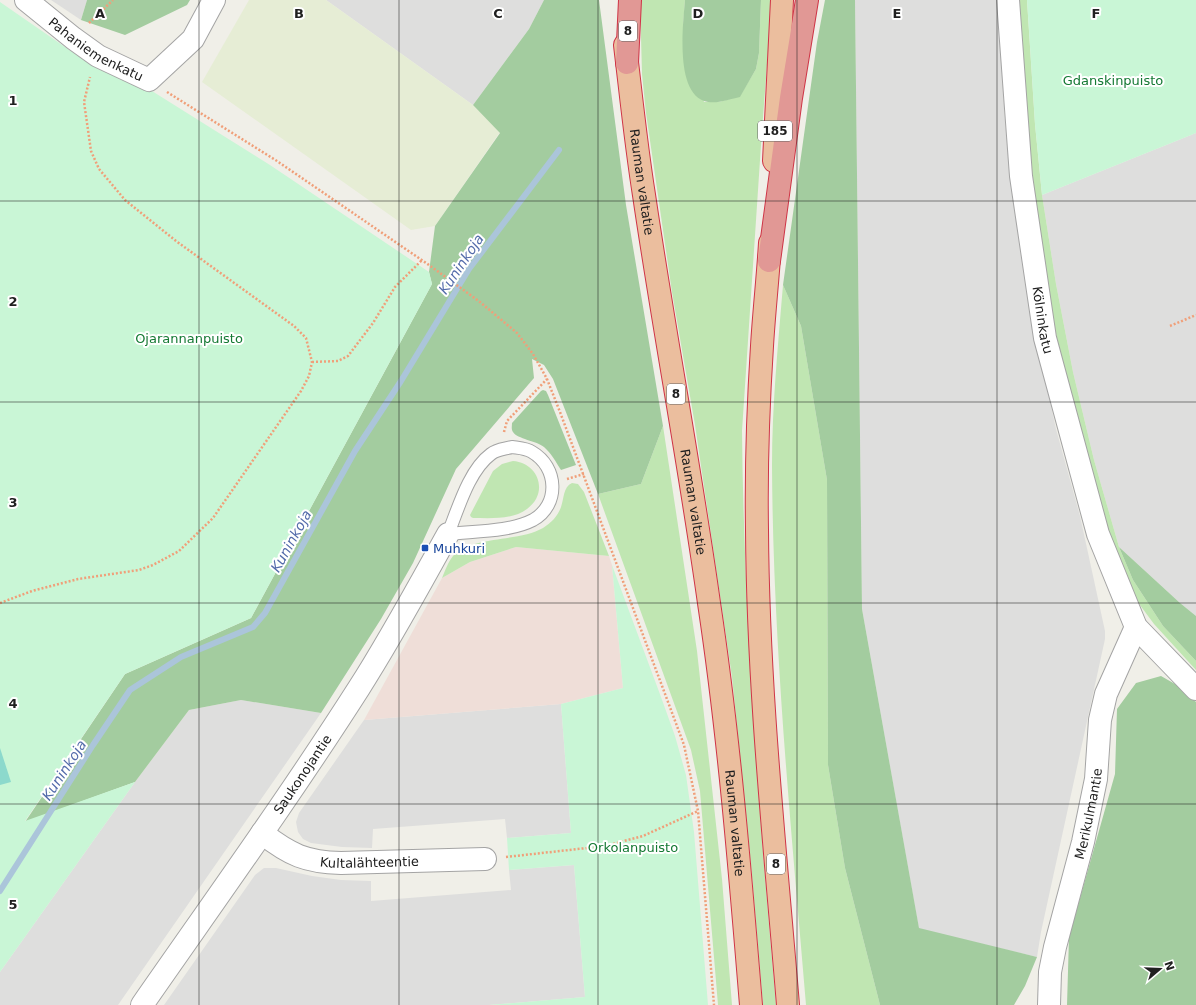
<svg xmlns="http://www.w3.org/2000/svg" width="1196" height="1005" viewBox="0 0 1196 1005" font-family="'DejaVu Sans',sans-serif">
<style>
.residential{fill:#dededd}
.commercial{fill:#efded8}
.farmland{fill:#e6edd5}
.grass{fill:#c0e6b2}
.forest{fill:#a3cc9f}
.park{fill:#c9f6d6}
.pitch{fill:#8cd9cc}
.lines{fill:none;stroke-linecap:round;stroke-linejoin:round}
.stream{stroke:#abc5da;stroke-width:6}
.service-casing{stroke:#a4a4a4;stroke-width:14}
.minor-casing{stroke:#a4a4a4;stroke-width:24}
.trunk-casing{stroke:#cf3446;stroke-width:24}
.motorway-casing{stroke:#cf3446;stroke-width:24}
.path{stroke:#f09f79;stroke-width:2.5;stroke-dasharray:2 2;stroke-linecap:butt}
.service{stroke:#fff;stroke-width:12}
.minor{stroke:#fff;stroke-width:22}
.trunk{stroke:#ebbe9e;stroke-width:22}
.motorway{stroke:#e19895;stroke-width:22}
.grid{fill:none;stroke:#202020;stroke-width:1;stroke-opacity:0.55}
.transit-dot{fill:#1a4fb4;stroke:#fff;stroke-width:1.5}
.labels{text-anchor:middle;stroke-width:4;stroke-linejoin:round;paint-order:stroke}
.shield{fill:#fff;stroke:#636363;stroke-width:1}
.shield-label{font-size:12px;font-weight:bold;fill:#202020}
.street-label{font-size:13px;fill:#202020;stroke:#fff}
.park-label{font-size:13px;fill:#147933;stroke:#fff}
.transit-label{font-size:13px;fill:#164399;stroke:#fff;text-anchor:start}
.water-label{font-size:14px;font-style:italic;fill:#536baa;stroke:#fff}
.grid-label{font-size:13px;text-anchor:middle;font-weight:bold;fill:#202020;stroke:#fff;stroke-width:4;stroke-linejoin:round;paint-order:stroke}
</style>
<rect width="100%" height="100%" fill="#f0efe8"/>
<path class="residential" d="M51 0H87L81 20Z
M326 0H544L529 29 473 105Z
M855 0H998L1005 122 1024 273 1042 364 1056 429 1080 516 1105 631V639L1041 932 1037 957 919 929 862 609Z
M1196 133V616L1180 603 1119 547 1094 460 1073 372 1056 284 1042 195Z
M241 700 321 713 118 1005H0V972L135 782 189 710Z
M561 704 571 833 507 838 505 819 492 820 373 829 372 848 342 847 311 843 303 839 298 832 296 822 299 813 364 720Z
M574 865 585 997 489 1005H164L255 875 264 868H276L312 876 341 880 371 881V901L511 890 509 870Z"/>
<path class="commercial" d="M516 547 609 556 612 565 623 688 561 704 364 720 442 578 470 562Z"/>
<path class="farmland" d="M249 0H326L473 105 500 132 435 226 411 230 202 82Z"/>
<path class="grass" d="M640 0H685L683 26 704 102H719L740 96 756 69 759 53 761 0H772L762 130 742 431C744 623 759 814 776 1005H763L751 865 732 677 695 425 672 292 646 113 642 74Z
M1018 0H1027L1035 124 1042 195 1056 284 1073 372 1094 460 1119 547 1133 580 1163 626 1196 661V670L1154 624 1131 593 1107 537 1064 374 1051 308 1031 174Z
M783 285 801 326 827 480 828 765 845 868 880 1005H806C791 826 773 646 772 466 772 406 778 345 783 285Z
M663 426 697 651 722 879 732 1005H718L700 791 691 750 598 494 641 484Z
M513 461C539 463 549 493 527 509 513 520 490 518 473 518L471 517 470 515 493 471 502 464Z
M572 483 578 484 584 492 609 556 516 547 470 562 442 578C445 571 448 562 453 556 471 536 519 542 543 528 551 523 558 516 561 507 564 499 563 487 572 483Z"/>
<path class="forest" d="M87 0H190L187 5 125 35 81 20Z
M544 0H599L626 205 663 426 641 484 598 494 553 379 544 365 532 359 534 378 456 469 413 563 381 619 321 713 241 700 189 710 135 782 25 822 125 674 251 618 432 284 429 272 435 226 500 133 473 105 529 29Z
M685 0H761L759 53 756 69 740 97C730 99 715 105 704 101 675 91 683 24 685 0Z
M825 0H855L862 609 919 928 1037 957 1025 986 1014 1005H880L845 868 828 765 827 480 801 326 783 285 817 42Z
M543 390 546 391 548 395 576 465 561 470C556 462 551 453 544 447 537 441 517 439 513 432 511 429 512 426 512 423L541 391Z
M1119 547 1180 603 1196 616V661L1163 626 1133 580Z
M1161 676 1182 688 1196 702V1005H1067L1069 937 1115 774 1117 709 1136 683Z"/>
<path class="park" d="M1027 0H1196V133L1042 195 1035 124Z
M0 2 81 58 144 86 270 165 429 272 432 284 251 618 125 674 25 821 135 782 0 972Z
M612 565 661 697 675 736 686 775 694 832 708 1005H489L585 997 574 865 509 870 507 838 571 833 561 704 623 688Z"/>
<path class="pitch" d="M0 748 11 782 0 785Z"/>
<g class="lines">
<path class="stream" d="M0 891 93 745 130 690 181 657 253 627 265 613 355 451 401 381 469 269 559 150"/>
<defs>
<path id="service" d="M512 447C519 448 526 448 532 452 558 467 560 505 533 520 510 532 474 531 448 534 458 509 469 470 491 454 497 449 505 449 512 447Z"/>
<g id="minor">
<path id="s1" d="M26 0 73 38 98 56 149 80 193 39 214 0"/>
<path id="s2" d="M1008 0 1021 176 1045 338 1098 534 1136 627 1196 689"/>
<path id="s3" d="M262 833C290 855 306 862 341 863L485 859"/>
<path id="s4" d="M142 1005C215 900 290 796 359 688 391 638 419 586 448 534"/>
<path id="s5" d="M1049 1005 1050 972 1055 947 1083 842 1096 779 1100 720 1106 694 1136 627"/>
</g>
<g id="trunk">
<path id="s6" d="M625 45C631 95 636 145 644 195 664 331 690 467 709 603 729 736 740 871 751 1005"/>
<path d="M774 161 782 0"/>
<path d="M770 243C768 277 764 312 762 346 758 408 756 469 757 530 758 689 775 847 788 1005"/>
</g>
<path id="motorway" d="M627 63 630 0
M769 261 791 98 807 0"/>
</defs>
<use href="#service" class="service-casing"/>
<use href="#minor" class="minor-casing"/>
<use href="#trunk" class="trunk-casing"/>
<use href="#motorway" class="motorway-casing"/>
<path class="path" d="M89 23 113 0
M167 92 277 161 429 265 480 302 517 333 533 354 547 379 560 412 684 745 698 811 714 1005
M1170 326 1196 315
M312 362 338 361 348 356 373 323 395 287 422 260
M504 432 507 421 547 379
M567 479 584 474
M0 603 32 591 78 579 139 570 153 565 179 551 213 518 301 391 309 376 312 362 306 338 294 326 176 241 125 200 99 169 91 151 84 102 90 77
M506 857 605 846 643 836 698 811"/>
<use href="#service" class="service"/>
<use href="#minor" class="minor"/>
<use href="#trunk" class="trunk"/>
<use href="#motorway" class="motorway"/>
</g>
<path class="grid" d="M199 0V1005M399 0V1005M598 0V1005M797 0V1005M997 0V1005M0 201H1196M0 402H1196M0 603H1196M0 804H1196"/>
<rect class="transit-dot" x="421" y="544" width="8" height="8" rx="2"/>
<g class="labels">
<g class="shield">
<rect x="619" y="21" width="18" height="20" rx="3"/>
<rect x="758" y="121" width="34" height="20" rx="3"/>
<rect x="667" y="384" width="18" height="20" rx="3"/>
<rect x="767" y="854" width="18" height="20" rx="3"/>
</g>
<g class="shield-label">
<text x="628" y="35">8</text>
<text x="775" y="135">185</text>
<text x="676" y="398">8</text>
<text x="776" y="868">8</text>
</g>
<g class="street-label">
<text dy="5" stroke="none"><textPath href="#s1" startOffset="86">Pahaniemenkatu</textPath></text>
<text dy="5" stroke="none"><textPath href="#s6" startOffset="138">Rauman valtatie</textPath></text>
<text dy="5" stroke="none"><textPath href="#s2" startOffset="322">Kölninkatu</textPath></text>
<text dy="5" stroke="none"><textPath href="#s6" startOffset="462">Rauman valtatie</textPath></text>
<text dy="5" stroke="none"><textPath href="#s4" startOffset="281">Saukonojantie</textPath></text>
<text dy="5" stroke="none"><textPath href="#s5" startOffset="196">Merikulmantie</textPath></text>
<text dy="5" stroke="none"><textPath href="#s6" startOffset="786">Rauman valtatie</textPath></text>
<text dy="5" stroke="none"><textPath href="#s3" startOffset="115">Kultalähteentie</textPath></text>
</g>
<g class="park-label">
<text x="1113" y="85">Gdanskinpuisto</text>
<text x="189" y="343">Ojarannanpuisto</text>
<text x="633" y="852">Orkolanpuisto</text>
</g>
<g class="transit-label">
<text x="433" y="553">Muhkuri</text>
</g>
<g class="water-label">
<text transform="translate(461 264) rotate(-56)" y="5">Kuninkoja</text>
<text transform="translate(291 541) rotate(-61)" y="5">Kuninkoja</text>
<text transform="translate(64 770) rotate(-57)" y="5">Kuninkoja</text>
</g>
</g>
<g class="grid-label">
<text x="100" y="18">A</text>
<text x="299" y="18">B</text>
<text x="498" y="18">C</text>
<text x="698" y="18">D</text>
<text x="897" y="18">E</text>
<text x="1096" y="18">F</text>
<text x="13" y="105">1</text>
<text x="13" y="306">2</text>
<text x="13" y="507">3</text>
<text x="13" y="708">4</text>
<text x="13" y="909">5</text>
</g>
<g transform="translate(1160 969) rotate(71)" stroke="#ffffff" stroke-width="3" paint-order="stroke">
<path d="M0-3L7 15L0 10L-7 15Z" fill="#202020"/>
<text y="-6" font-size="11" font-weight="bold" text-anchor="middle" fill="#202020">N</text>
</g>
</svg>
